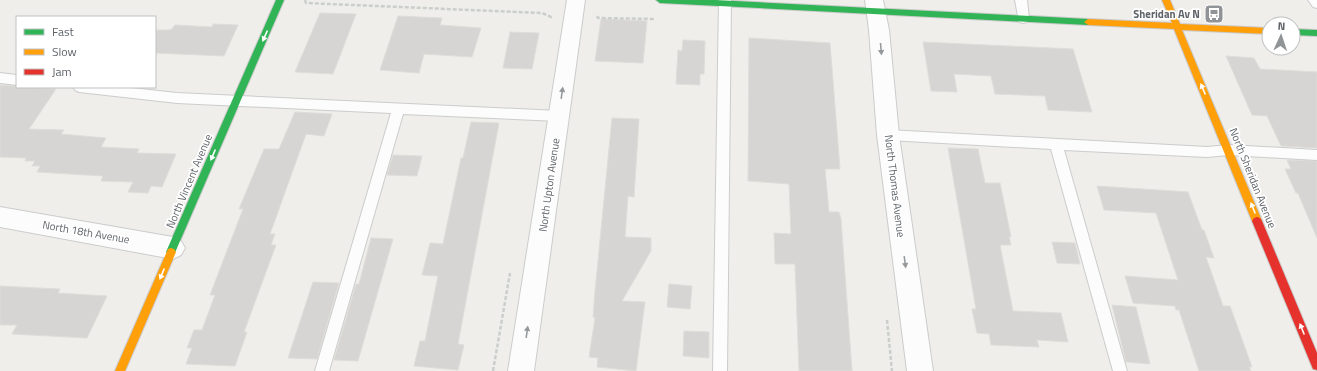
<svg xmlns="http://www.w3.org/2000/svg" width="1317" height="371" viewBox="0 0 1317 371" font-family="'Titillium Web',sans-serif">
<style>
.building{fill:#d6d5d3;stroke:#deddd9}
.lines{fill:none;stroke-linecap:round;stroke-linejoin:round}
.lane-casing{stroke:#cbcccc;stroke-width:2}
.street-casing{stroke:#cbcccc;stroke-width:2}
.fast-casing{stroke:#cacacb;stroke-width:2}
.slow-casing{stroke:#cacacb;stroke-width:2}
.jam-casing{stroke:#cacacb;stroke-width:2}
.path{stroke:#cacfcc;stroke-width:2.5;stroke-dasharray:4 2;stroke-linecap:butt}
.lane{fill:#fdfcfc;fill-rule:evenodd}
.street{fill:#fdfcfc;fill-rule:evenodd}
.fast{fill:#30b455;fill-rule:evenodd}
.slow{fill:#ff9f0a;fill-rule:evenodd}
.jam{fill:#e5322d;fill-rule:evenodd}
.oneway{fill:#fff}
.oneway2{fill:#96999c}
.labels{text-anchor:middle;stroke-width:3.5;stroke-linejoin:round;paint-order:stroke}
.poi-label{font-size:11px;font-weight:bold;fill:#5f6368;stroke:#fff;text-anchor:end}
.street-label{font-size:11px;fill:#5f6368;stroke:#fff}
</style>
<rect width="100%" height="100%" fill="#efeeea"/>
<path class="building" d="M320 13 356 14 333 74 295 72Z
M398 16 442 18 440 25 481 28 472 57 424 54 419 73 380 70Z
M601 19 647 21 643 63 595 61Z
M213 24 238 25 224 56 155 53V30H169L172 29 175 25 212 27Z
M510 32 539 33 532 69 503 68Z
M749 38 830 43 840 169H825L829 212H839L841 219 852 371H799L795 264H775L774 233 791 234 789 184 748 181Z
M683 40 705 41 704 74H700V85L676 84 678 50 682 51Z
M923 42 1073 49 1092 112 1048 110 1045 96 995 94 991 76 954 74 957 92 931 91Z
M1226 56 1254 58 1260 69 1317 72V148L1281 146 1267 116 1252 115Z
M0 85 56 89 29 129 64 130 61 134 106 138 101 147 139 149 137 153 176 154 162 187 151 186 148 193 128 192 133 182 101 181 103 176 37 172 40 166H32L35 161H25L26 158 0 157Z
M295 112 332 114 324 136 306 134 270 234H275L271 245H276L244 332H247L235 366 186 364 192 348H187L194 330H202L215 295H210L243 209H239L264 149H279Z
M612 118 639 119 634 197 628 196 625 237 651 238V251L622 301 645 302 636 371 597 367 598 358 589 357 595 318 593 317 595 291Z
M471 122 499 123 458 344 464 345 458 370 414 366 420 341H425L438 276 422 275 430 243 443 244 461 158H463Z
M948 148 978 149 985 183H1000L1011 237H1009L1011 245H1000L1013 311 1061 313 1068 342 1037 340 1039 347 991 345 989 334 977 333 972 309H976Z
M393 155 422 156 417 176 387 175Z
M1287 160 1317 161V238L1298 193H1296L1285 169H1291Z
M1097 186 1188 192 1202 230H1204L1214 258 1206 257 1223 306H1230L1252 367H1249L1251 371H1199L1179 310H1176L1175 306 1133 303 1125 276 1178 280 1156 213 1104 210Z
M371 238 393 239 358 361 334 360 356 284H359Z
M1052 242 1075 243 1080 264 1057 263Z
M313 282 339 283 317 359 288 358Z
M669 284 692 286 690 309 667 307Z
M0 286 60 289 58 293 107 296 87 338 12 334 17 325H0Z
M1112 305 1136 307 1150 364 1126 362Z
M684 331 709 332V358L683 356Z"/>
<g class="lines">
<defs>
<path id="lane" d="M719 0H731L727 371H713Z
M1015 0H1027L1029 19 1027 22 1023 23 1019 22Z
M1308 0H1317V8L1313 7Z
M0 73 17 75V85L0 83Z
M73 87H122L177 93 559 111 563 112 565 116 563 120 559 121 403 114 329 371H315L391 113 177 103 79 92 75 90Z
M888 130 1207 147 1229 145 1317 150V160L1229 155 1207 157 1064 150 1127 371H1113L1051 149 888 140 884 139 882 135 884 131Z"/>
<path id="street" d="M567 0H585L534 371H508Z
M865 0H883L889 30 899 135 933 371H907L877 135 869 30Z
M0 207 173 237 181 241 185 248 181 255 173 259 0 227Z"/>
<path id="fast" d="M276 0H284L174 255 171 256 168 255 166 252Z
M656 0H715L1088 19 1092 22 1088 25 660 3Z
M1293 29 1317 30V36L1293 35Z"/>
<path id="slow" d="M1162 0H1170L1180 24 1269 28V34L1182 30 1262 221 1260 224 1257 225 1254 224 1252 221 1174 29 1088 25 1084 22 1088 19 1172 23Z
M171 248 174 249 176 252 125 371H115L168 249Z"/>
<path id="jam" d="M1257 217 1260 218 1262 221 1317 353V370L1313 369 1252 221 1254 218Z"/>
</defs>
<use href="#lane" class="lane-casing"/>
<use href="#street" class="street-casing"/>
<use href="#fast" class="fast-casing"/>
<use href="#slow" class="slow-casing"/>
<use href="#jam" class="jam-casing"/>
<path class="path" d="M305 0 306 3 542 13 551 17 553 15
M597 16 598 18 655 19
M887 320 892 371
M493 371 510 273"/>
<use href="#lane" class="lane"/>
<use href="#street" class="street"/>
<use href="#fast" class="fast"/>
<use href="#slow" class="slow"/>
<use href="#jam" class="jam"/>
</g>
<defs><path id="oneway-solid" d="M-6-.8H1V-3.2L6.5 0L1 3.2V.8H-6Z"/></defs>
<g class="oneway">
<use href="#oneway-solid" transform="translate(265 36) rotate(114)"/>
<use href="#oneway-solid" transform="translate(1203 89) rotate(-113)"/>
<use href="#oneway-solid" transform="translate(213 155) rotate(113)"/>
<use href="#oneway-solid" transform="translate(1253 208) rotate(-112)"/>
<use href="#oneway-solid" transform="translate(162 274) rotate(113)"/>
<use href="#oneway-solid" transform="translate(1302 329) rotate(-112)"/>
</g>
<g class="oneway2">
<use href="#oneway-solid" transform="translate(881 49) rotate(85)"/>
<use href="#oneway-solid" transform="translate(562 93) rotate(-82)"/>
<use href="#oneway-solid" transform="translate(905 262) rotate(82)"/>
<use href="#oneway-solid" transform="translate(527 332) rotate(-82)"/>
</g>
<defs>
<symbol id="bus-square" viewBox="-11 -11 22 22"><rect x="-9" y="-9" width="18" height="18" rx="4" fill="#919496" stroke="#fff"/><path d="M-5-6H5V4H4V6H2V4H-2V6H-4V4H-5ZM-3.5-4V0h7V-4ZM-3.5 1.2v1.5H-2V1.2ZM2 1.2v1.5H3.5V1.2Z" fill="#fff"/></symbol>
</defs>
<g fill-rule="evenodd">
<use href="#bus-square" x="1203" y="3" width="22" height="22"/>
</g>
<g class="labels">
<g class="poi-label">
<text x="1200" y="18">Sheridan Av N</text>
</g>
<g class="street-label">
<text transform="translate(1253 178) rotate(68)" y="4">North Sheridan Avenue</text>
<text transform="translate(189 181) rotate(-67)" y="4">North Vincent Avenue</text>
<text transform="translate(549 185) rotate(-82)" y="4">North Upton Avenue</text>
<text transform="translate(895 186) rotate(83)" y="4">North Thomas Avenue</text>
<text transform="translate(86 232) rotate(10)" y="4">North 18th Avenue</text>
</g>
</g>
<rect x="16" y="16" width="140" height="72" fill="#ffffff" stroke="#bfc1c3"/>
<rect x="24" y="29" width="20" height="6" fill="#30b455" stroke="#bfc1c3"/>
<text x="52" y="36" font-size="12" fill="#5f6368">Fast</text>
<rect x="24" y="49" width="20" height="6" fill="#ff9f0a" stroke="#bfc1c3"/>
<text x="52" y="56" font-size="12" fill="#5f6368">Slow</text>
<rect x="24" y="69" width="20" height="6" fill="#e5322d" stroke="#bfc1c3"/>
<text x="52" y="76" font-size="12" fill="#5f6368">Jam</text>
<g transform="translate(1281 36) rotate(3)"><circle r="19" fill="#ffffff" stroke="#bfc1c3"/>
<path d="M0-3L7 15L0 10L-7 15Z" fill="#919496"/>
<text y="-6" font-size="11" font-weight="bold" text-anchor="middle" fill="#5f6368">N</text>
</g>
</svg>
